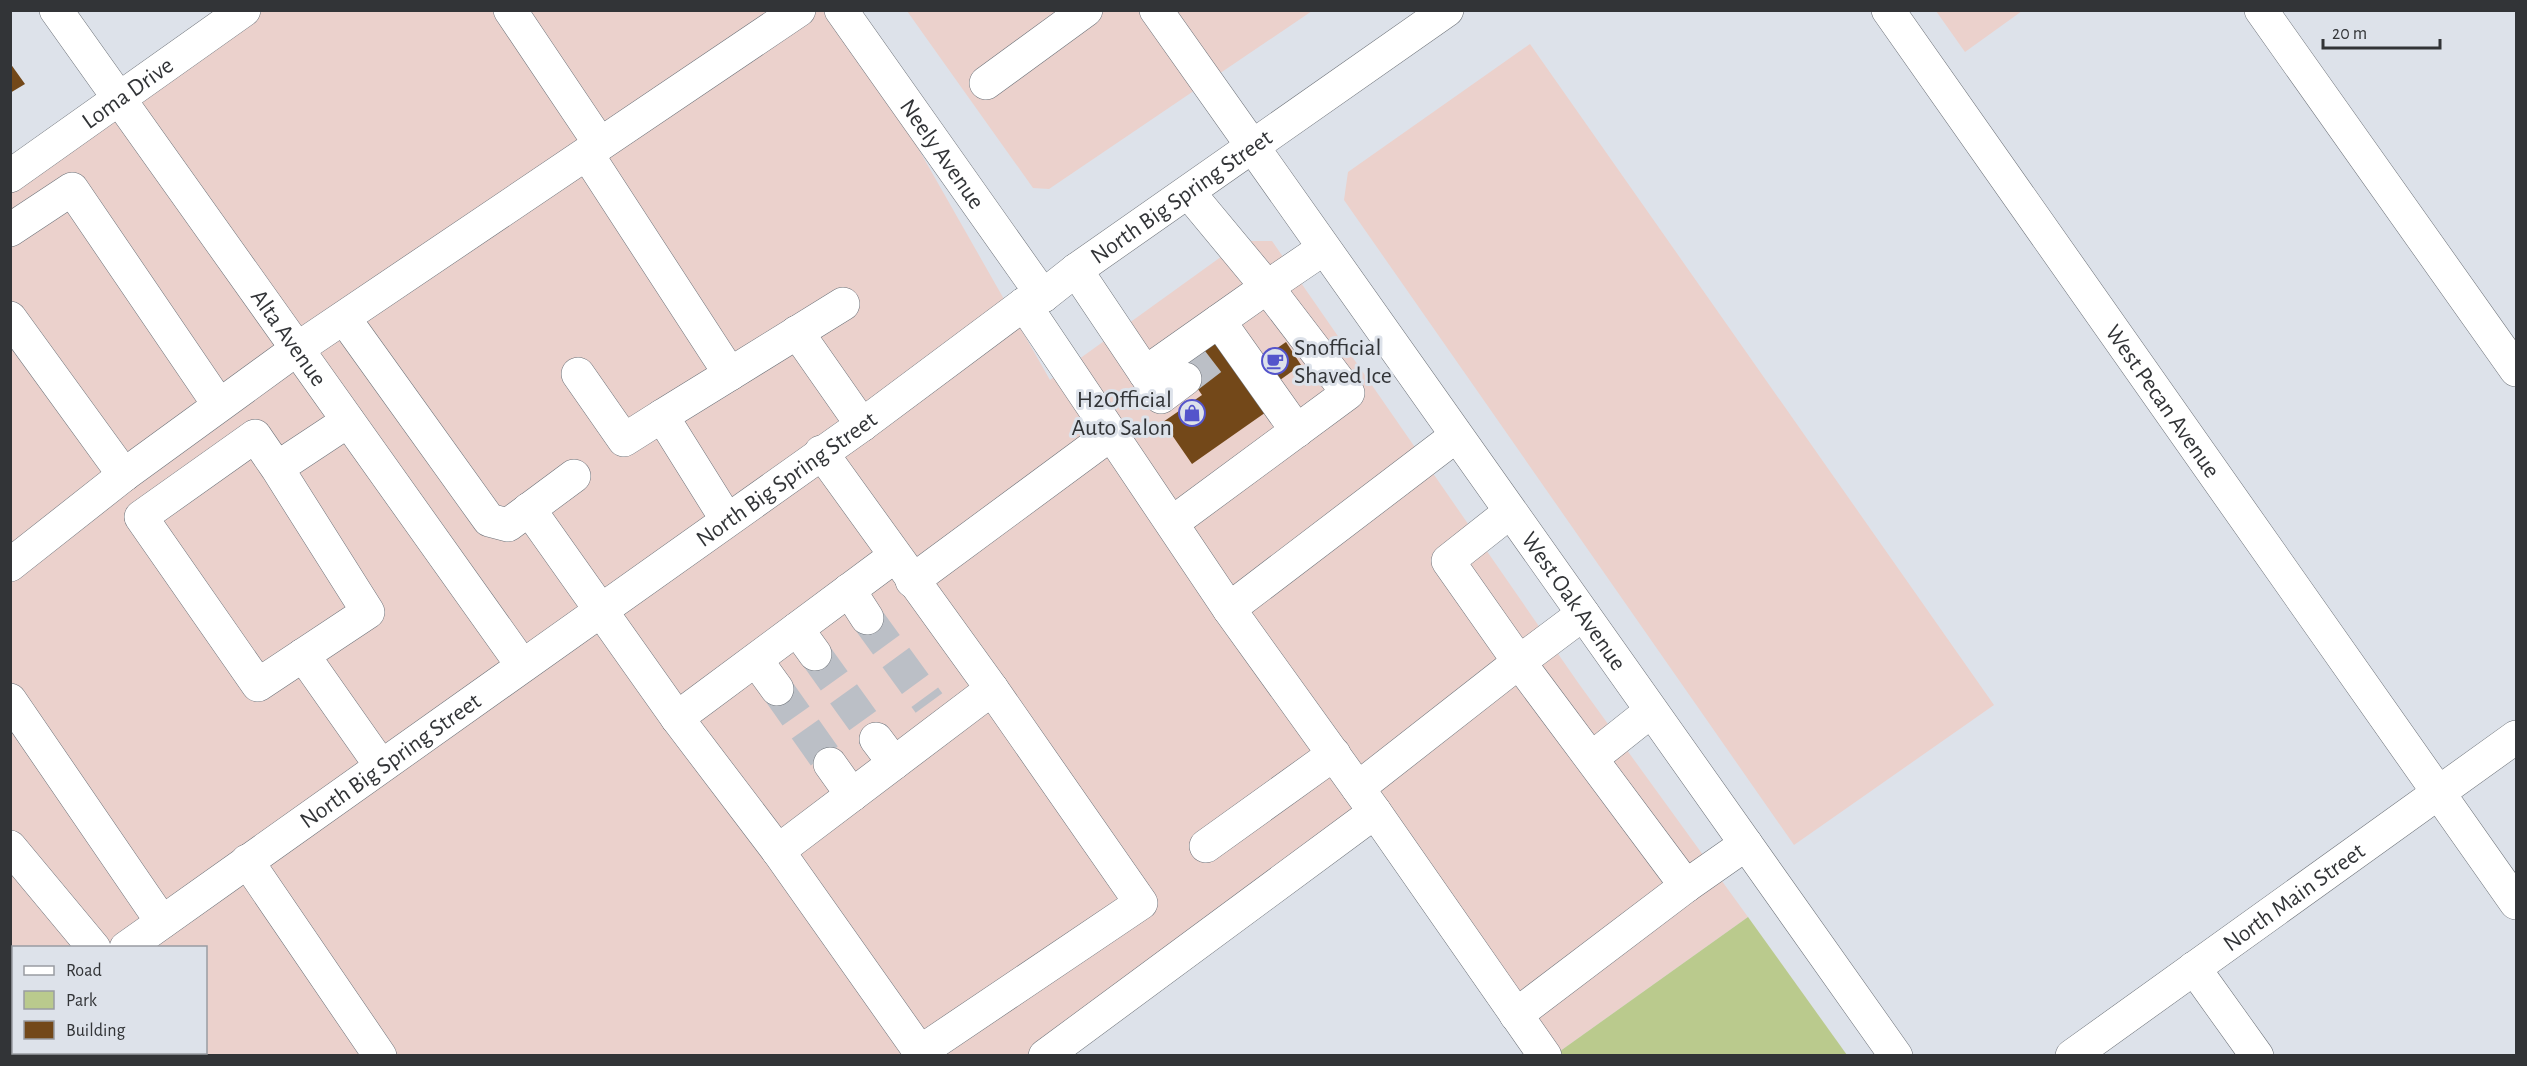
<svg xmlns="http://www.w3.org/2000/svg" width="2527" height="1066" viewBox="0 0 2527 1066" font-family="'Alegreya Sans',sans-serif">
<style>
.commercial{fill:#ebd1cc;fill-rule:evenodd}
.green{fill:#baca8d}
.building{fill:#734819}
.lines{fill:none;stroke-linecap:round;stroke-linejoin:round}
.minor-tunnel{stroke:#bbbfc6;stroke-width:33;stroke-dasharray:33 16;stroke-linecap:butt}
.minor-casing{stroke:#6d7279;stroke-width:34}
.highway-casing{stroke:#6d7279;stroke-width:34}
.minor{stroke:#fff;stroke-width:33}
.highway{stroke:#fff;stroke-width:33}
.labels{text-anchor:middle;stroke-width:6;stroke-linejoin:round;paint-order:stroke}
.street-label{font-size:24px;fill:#323437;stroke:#dde2ea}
.poi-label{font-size:24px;fill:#323437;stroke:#dde2ea;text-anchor:start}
</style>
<rect width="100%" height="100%" fill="#dde2ea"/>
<path class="commercial" d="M245 11H840L1050 380 1243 241H1272L1579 684 1748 917 1556 1054 1388 820 1056 1055H11L10 176ZM14 948H206V1052H14Z
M907 11H1312L1049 189 1033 188Z
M1936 11H2022L1965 52Z
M1530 44 1994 705 1794 845 1344 200 1348 172Z"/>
<path class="green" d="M1748 917 1847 1055 1557 1056 1556 1054Z"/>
<path class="building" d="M10 63 25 84 10 93Z
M1216 333 1269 410 1192 464 1163 422 1202 395 1178 360Z
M1286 342 1301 365 1273 385 1257 362Z"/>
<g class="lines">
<path class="minor-tunnel" d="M1185 379 1229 345
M867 618 929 703
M815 654 876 739
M777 689 830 764"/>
<defs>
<g id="minor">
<path id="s1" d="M56 10 522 665"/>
<path d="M510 10 600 144"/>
<path id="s2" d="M841 10 1043 296"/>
<path id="s3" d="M1156 10 1896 1056"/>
<path id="s4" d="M1888 10 2516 903"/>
<path d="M2261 10 2516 370"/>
<path d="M986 83 1086 10"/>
<path d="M587 154 730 374 662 416 727 520"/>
<path id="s5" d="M10 176 244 10"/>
<path d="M1189 193 1267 287 1323 249"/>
<path d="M10 230 72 189 219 405"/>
<path d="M1076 270 1145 373 1267 287 1348 393 1172 523"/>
<path d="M1024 304 1229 609 1375 812 1545 1056"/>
<path d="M10 318 124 475"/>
<path d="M344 318 489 520 508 525 574 476"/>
<path d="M1219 321 1297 431"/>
<path d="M797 332 862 425"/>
<path d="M1145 373 1161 397 1185 379"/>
<path d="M578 374 624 440 662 416"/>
<path d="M730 374 843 304"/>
<path d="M277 468 368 612 258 685 141 517 255 436 277 468 348 421"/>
<path d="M529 509 677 718 778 851 992 689 821 452"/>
<path d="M1510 512 1448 561 1519 662 1583 614"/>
<path d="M10 565 124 475 297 349 799 10"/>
<path d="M912 581 1111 434"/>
<path d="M849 590 867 618"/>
<path d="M1229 609 1456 436"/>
<path d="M797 629 815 654"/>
<path d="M303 655 381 766"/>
<path d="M756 660 777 689"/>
<path d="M10 700 162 922"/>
<path d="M677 718 895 556"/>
<path d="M876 739 894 763"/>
<path d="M1592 758 1651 711"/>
<path d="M830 764 852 795"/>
<path d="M1358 788 1519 662 1686 886 1516 1015"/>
<path d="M1206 846 1334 754"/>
<path d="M10 847 94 948"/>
<path d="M778 851 920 1052 1141 903 992 689"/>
<path d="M247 861 380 1056"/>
<path d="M1686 886 1746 844"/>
<path d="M2194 968 2257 1056"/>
<path d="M1045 1056 1375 812"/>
<path id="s6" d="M2072 1056 2516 737"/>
</g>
<g id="highway">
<path id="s7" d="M126 948 862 425 1024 304 1043 296 1076 270 1447 10"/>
<path d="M10 1030 14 1028"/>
</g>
</defs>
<use href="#minor" class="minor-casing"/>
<use href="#highway" class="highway-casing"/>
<use href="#minor" class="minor"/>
<use href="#highway" class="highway"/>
</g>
<defs>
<symbol id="cafe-ring" viewBox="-11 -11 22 22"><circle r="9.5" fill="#dde2ea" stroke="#5454cb" stroke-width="1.5"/><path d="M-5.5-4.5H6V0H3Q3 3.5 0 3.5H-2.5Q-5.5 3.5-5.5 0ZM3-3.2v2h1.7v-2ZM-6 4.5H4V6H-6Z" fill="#5454cb"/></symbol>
<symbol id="shop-ring" viewBox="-11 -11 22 22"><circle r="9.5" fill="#dde2ea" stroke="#5454cb" stroke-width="1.5"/><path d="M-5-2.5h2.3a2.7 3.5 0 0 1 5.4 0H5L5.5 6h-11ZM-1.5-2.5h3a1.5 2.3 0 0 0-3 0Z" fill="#5454cb"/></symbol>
</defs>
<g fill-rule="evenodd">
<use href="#cafe-ring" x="1260" y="346" width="30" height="30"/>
<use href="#shop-ring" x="1177" y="398" width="30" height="30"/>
</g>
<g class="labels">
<g class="street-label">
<text dy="8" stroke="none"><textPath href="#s5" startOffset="144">Loma Drive</textPath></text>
<text dy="8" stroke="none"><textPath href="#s2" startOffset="176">Neely Avenue</textPath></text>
<text dy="8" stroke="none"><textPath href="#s7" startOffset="1296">North Big Spring Street</textPath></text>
<text dy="8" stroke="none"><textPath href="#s1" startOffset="402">Alta Avenue</textPath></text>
<text dy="8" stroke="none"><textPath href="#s4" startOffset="478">West Pecan Avenue</textPath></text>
<text dy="8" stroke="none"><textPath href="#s7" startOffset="810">North Big Spring Street</textPath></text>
<text dy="8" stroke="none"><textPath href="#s3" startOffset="724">West Oak Avenue</textPath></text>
<text dy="8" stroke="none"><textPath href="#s7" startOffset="324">North Big Spring Street</textPath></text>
<text dy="8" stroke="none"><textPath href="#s6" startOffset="273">North Main Street</textPath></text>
</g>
<g class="poi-label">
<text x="1294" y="355">Snofficial<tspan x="1294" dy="28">Shaved Ice</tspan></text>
<text x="1172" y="407" text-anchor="end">H2Official<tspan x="1172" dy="28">Auto Salon</tspan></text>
</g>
</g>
<rect width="2527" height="1066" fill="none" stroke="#323437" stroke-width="24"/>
<rect x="12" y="946" width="195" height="108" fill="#dde2ea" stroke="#999ca2" stroke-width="1.5"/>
<rect x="24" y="966" width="30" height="9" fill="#ffffff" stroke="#999ca2" stroke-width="1.5"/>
<text x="66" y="976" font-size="18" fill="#323437">Road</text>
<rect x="24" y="991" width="30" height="18" fill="#baca8d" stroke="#999ca2" stroke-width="1.5"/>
<text x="66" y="1006" font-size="18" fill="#323437">Park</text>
<rect x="24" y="1021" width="30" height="18" fill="#734819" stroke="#999ca2" stroke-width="1.5"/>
<text x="66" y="1036" font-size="18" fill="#323437">Building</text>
<path d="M2323 39v9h117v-9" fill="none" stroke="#323437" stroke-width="3"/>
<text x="2332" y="39" font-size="18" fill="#323437" stroke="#dde2ea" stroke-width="4.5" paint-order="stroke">20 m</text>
</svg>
